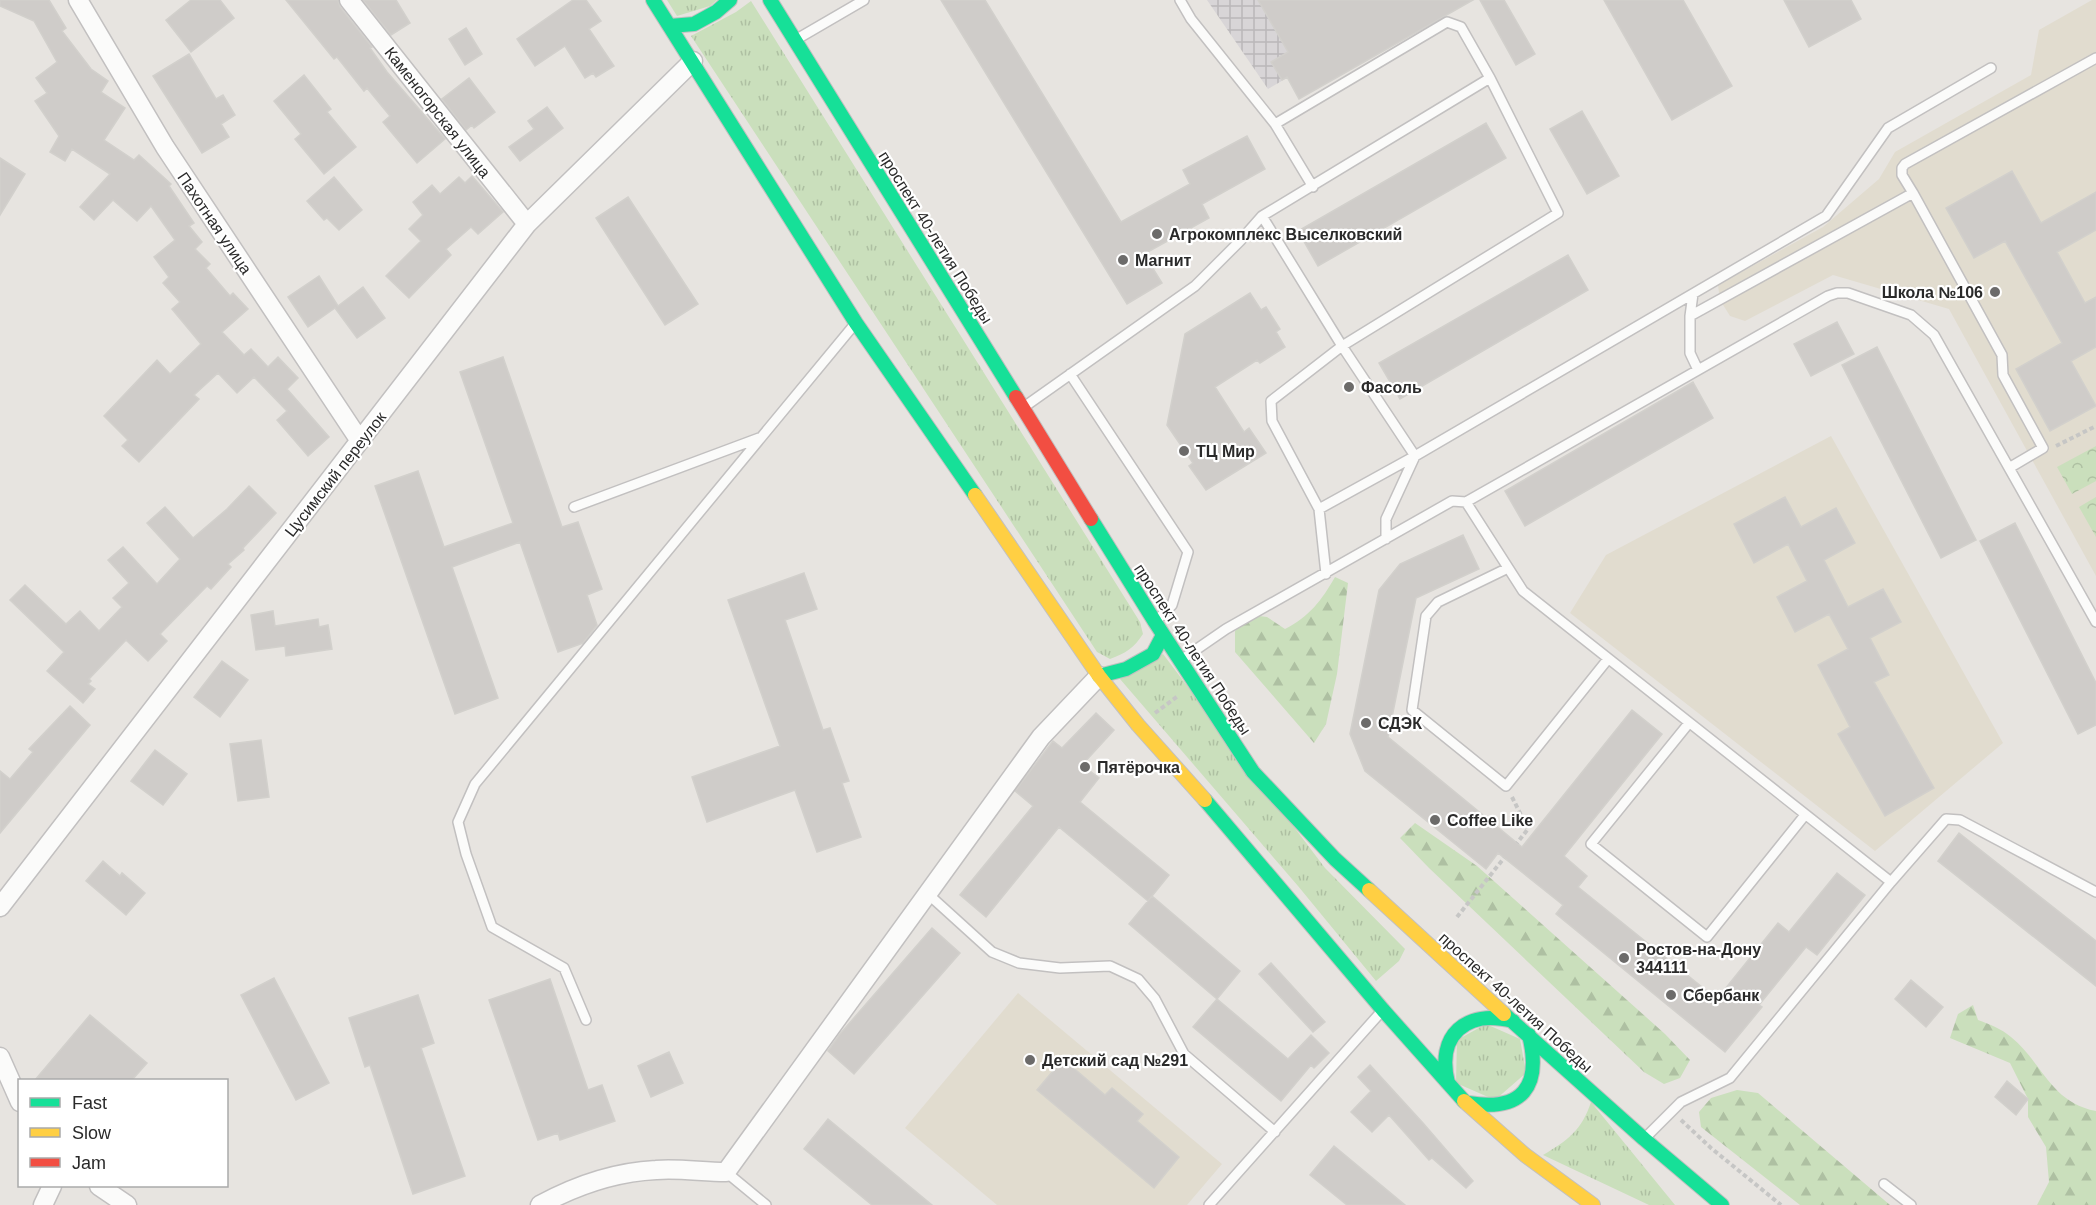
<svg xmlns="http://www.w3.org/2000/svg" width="2096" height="1205" viewBox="0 0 2096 1205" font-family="Helvetica,sans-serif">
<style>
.industrial{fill:url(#industrial-grid)}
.education{fill:#e1dccf}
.grass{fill:url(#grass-tufts)}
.forest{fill:url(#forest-firs)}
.park{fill:url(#park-crowns)}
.building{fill:#cfccc9;stroke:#d2d0cc;stroke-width:1.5}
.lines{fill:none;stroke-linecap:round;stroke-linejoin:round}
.lane-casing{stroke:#c2c0c0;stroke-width:12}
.street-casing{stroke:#c2c0c0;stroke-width:21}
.fast-casing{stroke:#c2c0c0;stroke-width:16}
.slow-casing{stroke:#c2c0c0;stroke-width:16}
.jam-casing{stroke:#c2c0c0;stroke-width:16}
.path{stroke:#c6c6c5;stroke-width:4;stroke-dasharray:4.5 3;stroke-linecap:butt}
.lane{stroke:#fbfbfa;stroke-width:9}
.street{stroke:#fbfbfa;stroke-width:18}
.fast{stroke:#16e098;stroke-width:14}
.slow{stroke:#ffcf43;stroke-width:14}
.jam{stroke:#f24e42;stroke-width:14}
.poi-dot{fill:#6c6b6a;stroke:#fff;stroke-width:2}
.labels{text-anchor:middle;stroke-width:4.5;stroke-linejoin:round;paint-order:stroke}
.street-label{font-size:16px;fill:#2a2a2a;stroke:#fff}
.poi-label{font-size:16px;font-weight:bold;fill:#2a2a2a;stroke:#fff;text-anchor:start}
</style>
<defs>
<pattern id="industrial-grid" width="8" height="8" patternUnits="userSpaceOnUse" patternTransform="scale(1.5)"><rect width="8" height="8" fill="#d8d5d7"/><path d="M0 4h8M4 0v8" fill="none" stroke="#bab7b9"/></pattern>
<pattern id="grass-tufts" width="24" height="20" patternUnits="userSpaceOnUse" patternTransform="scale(1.5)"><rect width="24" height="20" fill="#cadfbc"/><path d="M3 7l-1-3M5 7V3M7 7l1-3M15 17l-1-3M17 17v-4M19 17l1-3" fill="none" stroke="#aec0a2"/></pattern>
<pattern id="forest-firs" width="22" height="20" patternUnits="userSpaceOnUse" patternTransform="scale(1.5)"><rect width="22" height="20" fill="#cadfbc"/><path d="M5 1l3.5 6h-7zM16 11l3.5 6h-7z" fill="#aec0a2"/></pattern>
<pattern id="park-crowns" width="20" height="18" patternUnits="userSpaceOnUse" patternTransform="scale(1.5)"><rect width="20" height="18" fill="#cadfbc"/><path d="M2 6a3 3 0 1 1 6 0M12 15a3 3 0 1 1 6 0" fill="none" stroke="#aec0a2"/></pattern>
</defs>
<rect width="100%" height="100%" fill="#e7e4e0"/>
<path class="industrial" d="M1207 0H1423L1268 89Z"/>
<path class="education" d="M2092 0H2096V576L1949 309 1833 275 1745 321 1730 316 1720 300 1718 285 1823 227 1879 179 1895 152 2031 75 2039 30Z
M1831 436 2003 743 1875 851 1570 613 1606 555Z
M1018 993 1222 1164 1187 1205H997L905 1128Z"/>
<path class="grass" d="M667 0H717L710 6 677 16Z
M751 1 1140 622 1143 634C1134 648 1126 653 1110 659L1097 652 691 36 736 12Z
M1163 654 1325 868 1405 949 1399 961 1376 981 1298 886 1120 679Z
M1486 1024 1520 1039 1526 1073 1495 1100 1456 1083 1457 1040Z
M1591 1102 1675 1205H1649L1543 1155C1567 1141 1582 1130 1591 1102Z"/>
<path class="forest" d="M1335 577 1348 583 1337 674 1326 724 1314 743 1235 652V631L1251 615 1267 617 1285 629C1309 617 1322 600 1335 577Z
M1415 823 1477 866 1665 1034 1690 1060 1680 1078 1664 1084 1644 1072 1429 868 1400 838Z
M1973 1005 1978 1020C1989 1024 2002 1029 2011 1037 2043 1063 2050 1102 2096 1111V1205H2037L2049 1182 2046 1147 2028 1117V1099L2010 1063 1950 1038 1958 1014Z
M1737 1090 1758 1093 1890 1205H1800L1701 1127 1699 1112 1711 1098Z"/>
<path class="park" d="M2096 446V481L2072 494 2057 467Z
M2096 497V537L2079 507Z"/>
<path class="building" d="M0 0H49L66 28 62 31 91 69 108 81 101 92 125 108 104 140 134 160 139 155 171 184 169 186 194 223 189 226 202 242 195 249 210 264 206 268 230 296 233 293 248 309 222 332 244 355 251 349 268 367 278 357 298 378 287 389 329 437 308 456 277 420 287 411 254 377 237 393 218 373 194 395 199 399 139 462 122 446 128 440 104 416 157 360 170 374 201 344 172 309 180 302 163 283 169 277 154 257 175 240 151 206 137 221 113 200 94 220 80 207 110 174 72 149 65 161 50 152 59 136 35 101 47 93 36 78 57 62 34 21 0 6Z
M191 0H220L234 18 191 52 166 20Z
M286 0H338L340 7 372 47 370 48 387 72 445 139 417 163 383 122 390 116 367 88 364 91 337 57 334 59Z
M363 0H396L410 23 391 35Z
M573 0H586L601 21 589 29 614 66 596 77 593 73 585 78 565 46 535 66 517 39Z
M941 0H985L1121 222 1190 184 1183 170 1247 136 1265 169 1202 204 1209 218 1144 254 1162 283 1127 304Z
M1258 0H1473L1299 99 1287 77 1282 80 1271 62 1288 52Z
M1480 0H1504L1535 54 1516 65Z
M1604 0H1683L1732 86 1672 120Z
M1784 0H1851L1861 19 1809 47Z
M466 28 482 54 465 65 449 39Z
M189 54 216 99 223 95 235 115 221 124 229 137 202 153 153 76Z
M304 75 331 109 327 112 356 147 324 174 295 139 301 134 274 101Z
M469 78 495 112 474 128 472 125 466 130 442 99Z
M547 107 563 128 520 161 509 147 534 129 528 121Z
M1582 111 1619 176 1587 194 1550 129Z
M1486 123 1506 158 1318 266 1298 231Z
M0 158 25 174 0 215Z
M2012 171 2041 223 2096 192V230L2057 252 2085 303 2096 297V347L2071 361 2096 406 2050 431 2016 369 2062 343 2005 241 1974 258 1946 208Z
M472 176 503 212 478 234 471 227 446 249 451 255 409 298 386 276 421 241 409 229 423 215 413 202 432 185 440 194 459 177 465 183Z
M334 177 362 210 339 230 327 218 324 220 307 201Z
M628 197 698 304 665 325 596 218Z
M1568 255 1588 290 1400 399 1379 363Z
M319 276 338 306 363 287 385 318 357 338 335 308 308 327 288 297Z
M1250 293 1261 310 1266 307 1280 329 1276 332 1285 347 1260 363 1257 360 1215 387 1244 432 1249 428 1266 453 1206 490 1189 466 1193 463 1167 425 1185 334Z
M1837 322 1854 354 1811 376 1794 344Z
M1877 347 1976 540 1941 558 1842 365Z
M503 357 562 527 578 522 602 589 587 595 597 625 583 643 558 652 520 542 452 567 498 698 455 714 375 486 418 471 444 547 513 523 460 372Z
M1693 382 1713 418 1525 526 1505 491Z
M249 486 276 513 243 548 244 550 228 564 231 567 211 589 207 586 160 634 167 641 148 661 126 640 89 679 91 681 88 684 95 689 83 703 47 671 64 652 10 600 25 585 66 624 80 611 99 631 122 607 113 598 129 583 108 560 123 547 157 584 180 559 147 523 165 507 193 538 227 509Z
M1785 497 1801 527 1836 508 1855 543 1824 560 1848 607 1883 589 1901 622 1870 638 1889 675 1874 682 1934 788 1885 816 1838 734 1850 727 1818 665 1848 649 1829 614 1795 632 1777 597 1807 581 1788 544 1754 563 1734 524Z
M2015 523 2096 683V725L2078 734 1980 541Z
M1463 535 1479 569 1416 598 1388 737 1522 847 1632 710 1662 734 1564 856 1587 876 1578 887 1717 999 1778 923 1789 932 1837 873 1865 895 1817 955 1806 947 1759 1005 1762 1007 1725 1052 1556 914 1563 905 1498 853 1486 869 1365 771 1350 734 1379 590 1400 564Z
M804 573 817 609 785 620 823 730 830 728 849 781 842 783 861 837 817 852 795 790 707 822 692 777 780 746 728 600Z
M273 611 275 626 318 619 319 627 328 625 332 649 286 656 285 646 256 650 251 615Z
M222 661 248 680 220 717 194 697Z
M70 706 90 725 0 833V771L10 779 33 752 29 749Z
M1096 713 1114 730 1082 765 1099 778 1080 802 1169 875 1148 901 1059 827 986 917 960 895 1033 806 1015 791 1053 741 1062 748Z
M261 740 269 797 238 801 230 744Z
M155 750 187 774 163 805 131 781Z
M1959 833 2096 941V986L1938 861Z
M103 861 120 876 122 873 145 893 126 915 86 881Z
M1152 896 1240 971 1217 999 1129 924Z
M932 928 960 953 854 1074 828 1051 840 1034Z
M1271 963 1325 1022 1313 1032 1259 974Z
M274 978 329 1083 296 1100 241 995Z
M550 979 588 1090 602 1085 615 1121 560 1140 558 1133 538 1140 489 1000Z
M1911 980 1943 1007 1926 1027 1895 999Z
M418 995 434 1043 421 1048 465 1176 413 1194 370 1065 365 1067 349 1018Z
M1217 999 1288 1059 1311 1035 1329 1053 1314 1068 1311 1065 1281 1101 1193 1027Z
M90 1015 147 1063 132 1080H35Z
M669 1052 683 1083 651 1097 638 1066Z
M1063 1059 1105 1095 1112 1088 1143 1114 1137 1121 1179 1157 1154 1188 1037 1090Z
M1370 1065 1423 1123 1473 1181 1466 1188 1432 1158 1429 1160 1389 1115 1372 1132 1351 1112 1371 1091 1358 1077Z
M2007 1081 2028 1099 2016 1115 1995 1097Z
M828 1119 932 1205H872L804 1149Z
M1334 1146 1405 1205H1347L1310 1175Z"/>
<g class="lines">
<defs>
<path id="lane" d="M1180 0 1191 19 1275 124 1313 187
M797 39 864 0
M1275 124 1447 22 1461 27 1490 78
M1913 193 2002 355 2003 375 2043 448 2009 468
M1262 216 1342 346 1415 456 1319 509
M1693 294 1690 316V353L1698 370
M1690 316 1913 193 1902 175V168L1905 164 2096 58
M1070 374 1188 552 1172 605 1158 619
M1024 407 1195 286 1240 241 1262 216 1490 78 1558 213 1342 346 1271 401 1272 421 1319 509 1326 574
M1466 502 1523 591 1891 882
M574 507 759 438
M1386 539V519L1415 456 1826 216 1888 128 1991 68
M1508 568 1438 602 1426 616 1412 710 1506 786 1608 659
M1181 660 1226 629 1452 501 1466 502 1828 296 1837 293H1848L1911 315 1934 335 2096 622
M1689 723 1591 844 1707 937 1805 815
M928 894 992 952 1019 963 1060 968 1110 966 1138 979 1155 999 1184 1054 1275 1132
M586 1020 564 968 492 927 466 854 458 822 475 784 854 325
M1646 1137 1681 1102 1730 1078 1891 882 1946 819 1960 820 2096 892
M726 1172 766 1205
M1884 1184 1911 1205
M1209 1205 1381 1012"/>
<path id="street" d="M78 0 165 147 360 441
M349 0 527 224
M0 907 527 224 693 61
M0 1057 20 1102
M99 1186 127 1205
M43 1205 52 1186
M540 1205C575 1186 615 1172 656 1170 678 1168 703 1172 726 1172L1041 737 1099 676"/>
<path id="fast" d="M653 0 856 323 975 495
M770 0 1016 397
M670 26 694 24 716 12 730 0
M1091 519 1155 622 1253 772 1335 859 1369 890
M1099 676 1126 669 1153 654 1163 635
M1205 800 1383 1010 1464 1101
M1504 1014 1644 1139 1722 1205
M1448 1083C1436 1035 1466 1009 1513 1021
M1468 1103C1522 1112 1542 1087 1529 1035"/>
<path id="slow" d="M975 495 1099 676 1138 725 1205 800
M1369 890 1504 1014
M1464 1101 1525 1155 1593 1205"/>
<path id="jam" d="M1016 397 1091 519"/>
</defs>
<use href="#lane" class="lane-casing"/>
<use href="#street" class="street-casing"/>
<use href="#fast" class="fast-casing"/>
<use href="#slow" class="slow-casing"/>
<use href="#jam" class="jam-casing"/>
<path class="path" d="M2056 446 2096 426
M1155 713 1178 696
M1512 797 1528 829 1517 843
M1457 917 1504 858
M1681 1120 1711 1148 1781 1205"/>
<use href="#lane" class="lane"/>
<use href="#street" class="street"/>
<use href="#fast" class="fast"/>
<use href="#slow" class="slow"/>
<use href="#jam" class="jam"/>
</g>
<g class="poi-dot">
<circle cx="1157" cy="234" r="6"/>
<circle cx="1123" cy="260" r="6"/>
<circle cx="1995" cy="292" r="6"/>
<circle cx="1349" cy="387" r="6"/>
<circle cx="1184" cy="451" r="6"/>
<circle cx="1366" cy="723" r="6"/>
<circle cx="1085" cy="767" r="6"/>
<circle cx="1435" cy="820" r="6"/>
<circle cx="1624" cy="958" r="6"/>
<circle cx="1671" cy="995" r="6"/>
<circle cx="1030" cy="1060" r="6"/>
</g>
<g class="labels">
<g class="street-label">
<text transform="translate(438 112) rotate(52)" y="6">Каменогорская улица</text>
<text transform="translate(215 223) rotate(56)" y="6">Пахотная улица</text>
<text transform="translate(936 237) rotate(58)" y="6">проспект 40-летия Победы</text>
<text transform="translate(335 474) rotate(-52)" y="6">Цусимский переулок</text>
<text transform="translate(1193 649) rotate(57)" y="6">проспект 40-летия Победы</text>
<text transform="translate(1516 1002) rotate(42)" y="6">проспект 40-летия Победы</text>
</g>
<g class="poi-label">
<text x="1169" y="240">Агрокомплекс Выселковский</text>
<text x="1135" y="266">Магнит</text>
<text x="1983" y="298" text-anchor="end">Школа №106</text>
<text x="1361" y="393">Фасоль</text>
<text x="1196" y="457">ТЦ Мир</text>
<text x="1378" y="729">СДЭК</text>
<text x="1097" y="773">Пятёрочка</text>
<text x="1447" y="826">Coffee Like</text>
<text x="1636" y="955">Ростов-на-Дону<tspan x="1636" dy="18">344111</tspan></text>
<text x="1683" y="1001">Сбербанк</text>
<text x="1042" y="1066">Детский сад №291</text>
</g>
</g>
<rect x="18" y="1079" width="210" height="108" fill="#ffffff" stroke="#aaaaaa" stroke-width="1.5"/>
<rect x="30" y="1098" width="30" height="9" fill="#16e098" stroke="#aaaaaa" stroke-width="1.5"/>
<text x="72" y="1109" font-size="18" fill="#2a2a2a">Fast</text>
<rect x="30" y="1128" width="30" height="9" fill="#ffcf43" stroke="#aaaaaa" stroke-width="1.5"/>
<text x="72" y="1139" font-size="18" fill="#2a2a2a">Slow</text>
<rect x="30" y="1158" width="30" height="9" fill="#f24e42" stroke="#aaaaaa" stroke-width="1.5"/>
<text x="72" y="1169" font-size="18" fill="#2a2a2a">Jam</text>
</svg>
